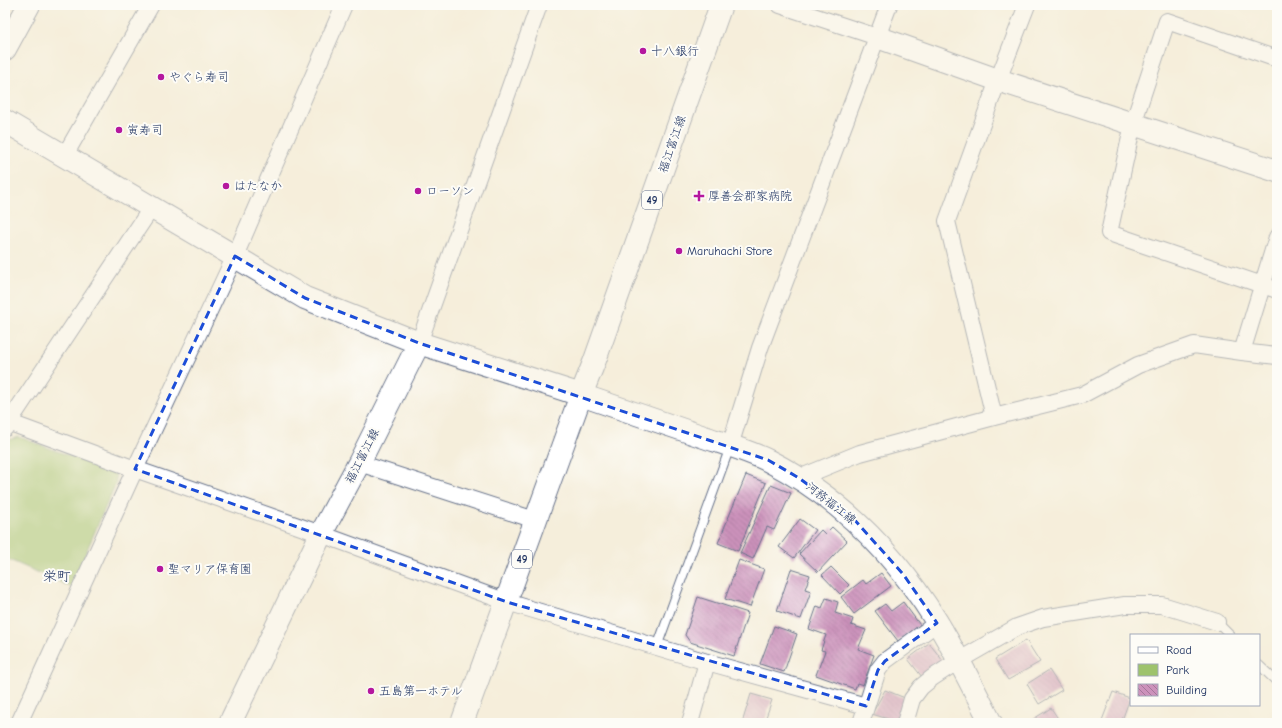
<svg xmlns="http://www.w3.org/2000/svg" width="1282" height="728" viewBox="0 0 1282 728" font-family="'Comic Neue','Klee One',sans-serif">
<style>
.park{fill:#9ec36d;stroke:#5c7966}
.building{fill:url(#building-back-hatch)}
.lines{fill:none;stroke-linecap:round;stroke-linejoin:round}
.lane-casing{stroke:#67728a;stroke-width:10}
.street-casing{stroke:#67728a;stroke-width:18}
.secondary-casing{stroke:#67728a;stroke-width:24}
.primary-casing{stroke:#67728a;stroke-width:24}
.highway-casing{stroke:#67728a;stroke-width:24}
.lane{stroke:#fff;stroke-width:8}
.street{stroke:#fff;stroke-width:16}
.secondary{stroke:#fff;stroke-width:22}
.primary{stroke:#fff;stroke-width:22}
.highway{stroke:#fff;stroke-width:22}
.marked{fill:none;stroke:#1d4ed8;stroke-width:3;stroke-dasharray:8 5;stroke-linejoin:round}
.poi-dot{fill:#b5179e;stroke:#fdfcf7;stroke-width:1.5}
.labels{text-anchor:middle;stroke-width:4;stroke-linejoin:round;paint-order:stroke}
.shield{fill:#fdfcf7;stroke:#5f6c8c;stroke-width:1}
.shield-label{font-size:11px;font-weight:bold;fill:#1b2f5e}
.poi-label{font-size:12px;fill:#1b2f5e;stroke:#fdfcf7;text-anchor:start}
.street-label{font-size:12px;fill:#1b2f5e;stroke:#fdfcf7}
.quarter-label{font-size:14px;fill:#1b2f5e;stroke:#fdfcf7}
</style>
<defs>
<pattern id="building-back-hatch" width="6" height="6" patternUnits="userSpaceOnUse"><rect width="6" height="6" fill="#cc92bb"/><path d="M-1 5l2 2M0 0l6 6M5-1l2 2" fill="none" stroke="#a5789b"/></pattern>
</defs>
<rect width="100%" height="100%" fill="#fdfcf7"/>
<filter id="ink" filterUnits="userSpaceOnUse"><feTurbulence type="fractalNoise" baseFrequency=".025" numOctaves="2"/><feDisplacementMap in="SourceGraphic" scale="8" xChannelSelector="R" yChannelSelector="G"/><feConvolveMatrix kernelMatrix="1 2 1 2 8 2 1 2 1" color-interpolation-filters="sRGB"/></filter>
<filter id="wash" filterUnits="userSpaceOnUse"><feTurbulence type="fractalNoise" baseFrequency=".012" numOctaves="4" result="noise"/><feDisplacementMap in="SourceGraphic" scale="16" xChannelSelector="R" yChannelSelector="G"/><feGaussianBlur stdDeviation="0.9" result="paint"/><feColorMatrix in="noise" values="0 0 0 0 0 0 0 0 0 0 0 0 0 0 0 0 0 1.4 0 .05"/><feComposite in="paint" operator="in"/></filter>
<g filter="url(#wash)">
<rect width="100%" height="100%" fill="#f5eedb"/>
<path class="park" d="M19 437 114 472 116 477V483L71 587 5 558V445L8 440Z"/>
<g id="blocks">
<path class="building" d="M746 475 766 483 738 551 718 543Z
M771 485 791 493 774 530 767 527 753 559 740 553Z
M800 519 815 530 794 558 779 547Z
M832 527 847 541 818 572 799 554 821 530 825 534Z
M739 560 764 569 750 607 725 599Z
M831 567 849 585 840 594 822 575Z
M791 569 810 575 805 589 811 591 801 619 777 611Z
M881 573 891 586 854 614 841 597 863 580 866 584Z
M698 597 748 613 734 656 690 642 685 635Z
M826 598 838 602 835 613 853 619 851 625 866 630 858 649 874 655 863 685 857 683 855 689 816 675 825 651 821 650 826 635 809 629 817 606 822 608Z
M903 602 920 625 898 641 875 611 885 604 891 611Z
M774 626 797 634 784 672 760 664Z
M1026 640 1040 662 1008 680 995 659Z
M929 643 943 661 922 677 908 659Z
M1049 670 1062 690 1039 704 1027 684Z
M885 690 905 698 898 722 872 714Z
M1113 692 1130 698 1121 723H1101Z
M751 694 772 700 764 723H742Z
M1051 708 1061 723H1027Z"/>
</g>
</g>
<g filter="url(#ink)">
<use href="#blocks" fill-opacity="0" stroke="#67728a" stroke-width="1"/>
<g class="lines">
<defs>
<path id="lane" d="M1217 622 1230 635
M657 647 730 447
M1259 665 1277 682"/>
<path id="street" d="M780 5 877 37
M1277 59 1167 21 1133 124 1109 233 1277 290
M65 155 151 5
M419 343 539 5
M1242 352 1277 237
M994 417 947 221 998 80 1027 5
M5 421 135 469 321 534 507 602 707 662 866 706
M5 428 152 207
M730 446 760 348 889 5
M359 463 535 520
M799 478 860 453 994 417 1082 395 1138 365 1194 345 1242 352 1277 356
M19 723 135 469 235 256 344 5
M690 723 707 662
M861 723 878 670 885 661 937 623
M905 723 912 699 921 687 932 678 958 661 1017 627 1043 618 1125 605H1162L1217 622"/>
<path id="secondary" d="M877 37 998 80 1277 171
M5 121 305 298 419 343
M581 395C622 409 663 423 704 437 725 444 749 451 769 461 841 498 895 554 937 622 957 655 974 689 991 723"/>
<path id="primary" d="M230 723 321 534 359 463 419 343 581 395
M462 723 581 395 595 360 721 5"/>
<path id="highway" d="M5 49 29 5"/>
</defs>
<use href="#lane" class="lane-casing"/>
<use href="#street" class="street-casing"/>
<use href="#secondary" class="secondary-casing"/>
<use href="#primary" class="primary-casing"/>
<use href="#highway" class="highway-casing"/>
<use href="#lane" class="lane"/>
<use href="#street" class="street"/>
<use href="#secondary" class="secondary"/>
<use href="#primary" class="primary"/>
<use href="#highway" class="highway"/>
</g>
</g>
<path d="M0 0H1282V728H0ZM235 256 305 298 419 343 768 460 799 478 852 517 903 574 937 623 885 661 878 670 866 706 507 602 135 469Z" fill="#f5eedb" fill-opacity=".55" fill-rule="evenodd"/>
<path class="marked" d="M235 256 305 298 419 343 768 460 799 478 852 517 903 574 937 623 885 661 878 670 866 706 507 602 135 469Z"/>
<g class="poi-dot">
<circle cx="643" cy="51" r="4"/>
<circle cx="161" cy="77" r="4"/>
<circle cx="119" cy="130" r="4"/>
<circle cx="226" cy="186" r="4"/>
<circle cx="418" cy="191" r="4"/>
<path d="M697 190h4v4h4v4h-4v4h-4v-4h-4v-4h4z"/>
<circle cx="679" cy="251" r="4"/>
<circle cx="160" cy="569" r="4"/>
<circle cx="371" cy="691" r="4"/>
</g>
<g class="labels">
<g class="shield">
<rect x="642" y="191" width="20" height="18" rx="3"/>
<rect x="512" y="550" width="20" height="18" rx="3"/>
</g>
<g class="shield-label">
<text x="652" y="204">49</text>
<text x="522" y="563">49</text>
</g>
<g class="poi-label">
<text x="651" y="55">十八銀行</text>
<text x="169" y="81">やぐら寿司</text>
<text x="127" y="134">寅寿司</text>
<text x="234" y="190">はたなか</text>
<text x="426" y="195">ローソン</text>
<text x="708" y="200">厚善会郡家病院</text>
<text x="687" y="255">Maruhachi Store</text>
<text x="168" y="573">聖マリア保育園</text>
<text x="379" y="695">五島第一ホテル</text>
</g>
<g class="street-label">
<text transform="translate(672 144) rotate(-71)" y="4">福江富江線</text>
<text transform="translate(362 456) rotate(-63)" y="4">福江富江線</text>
<text transform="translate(831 503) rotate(38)" y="4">河務福江線</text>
</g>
<g class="quarter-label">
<text x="57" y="581">栄町</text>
</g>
</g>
<rect width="1282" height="728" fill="none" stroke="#fdfcf7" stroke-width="20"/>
<rect x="1130" y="634" width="130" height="72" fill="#fdfcf7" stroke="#a3aaba"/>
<rect x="1138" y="647" width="20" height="6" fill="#ffffff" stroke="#a3aaba"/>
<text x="1166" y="654" font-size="12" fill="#1b2f5e">Road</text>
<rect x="1138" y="664" width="20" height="12" fill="#9ec36d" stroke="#a3aaba"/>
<text x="1166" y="674" font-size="12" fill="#1b2f5e">Park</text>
<rect x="1138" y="684" width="20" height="12" fill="url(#building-back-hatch)" stroke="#a3aaba"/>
<text x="1166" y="694" font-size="12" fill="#1b2f5e">Building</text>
</svg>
